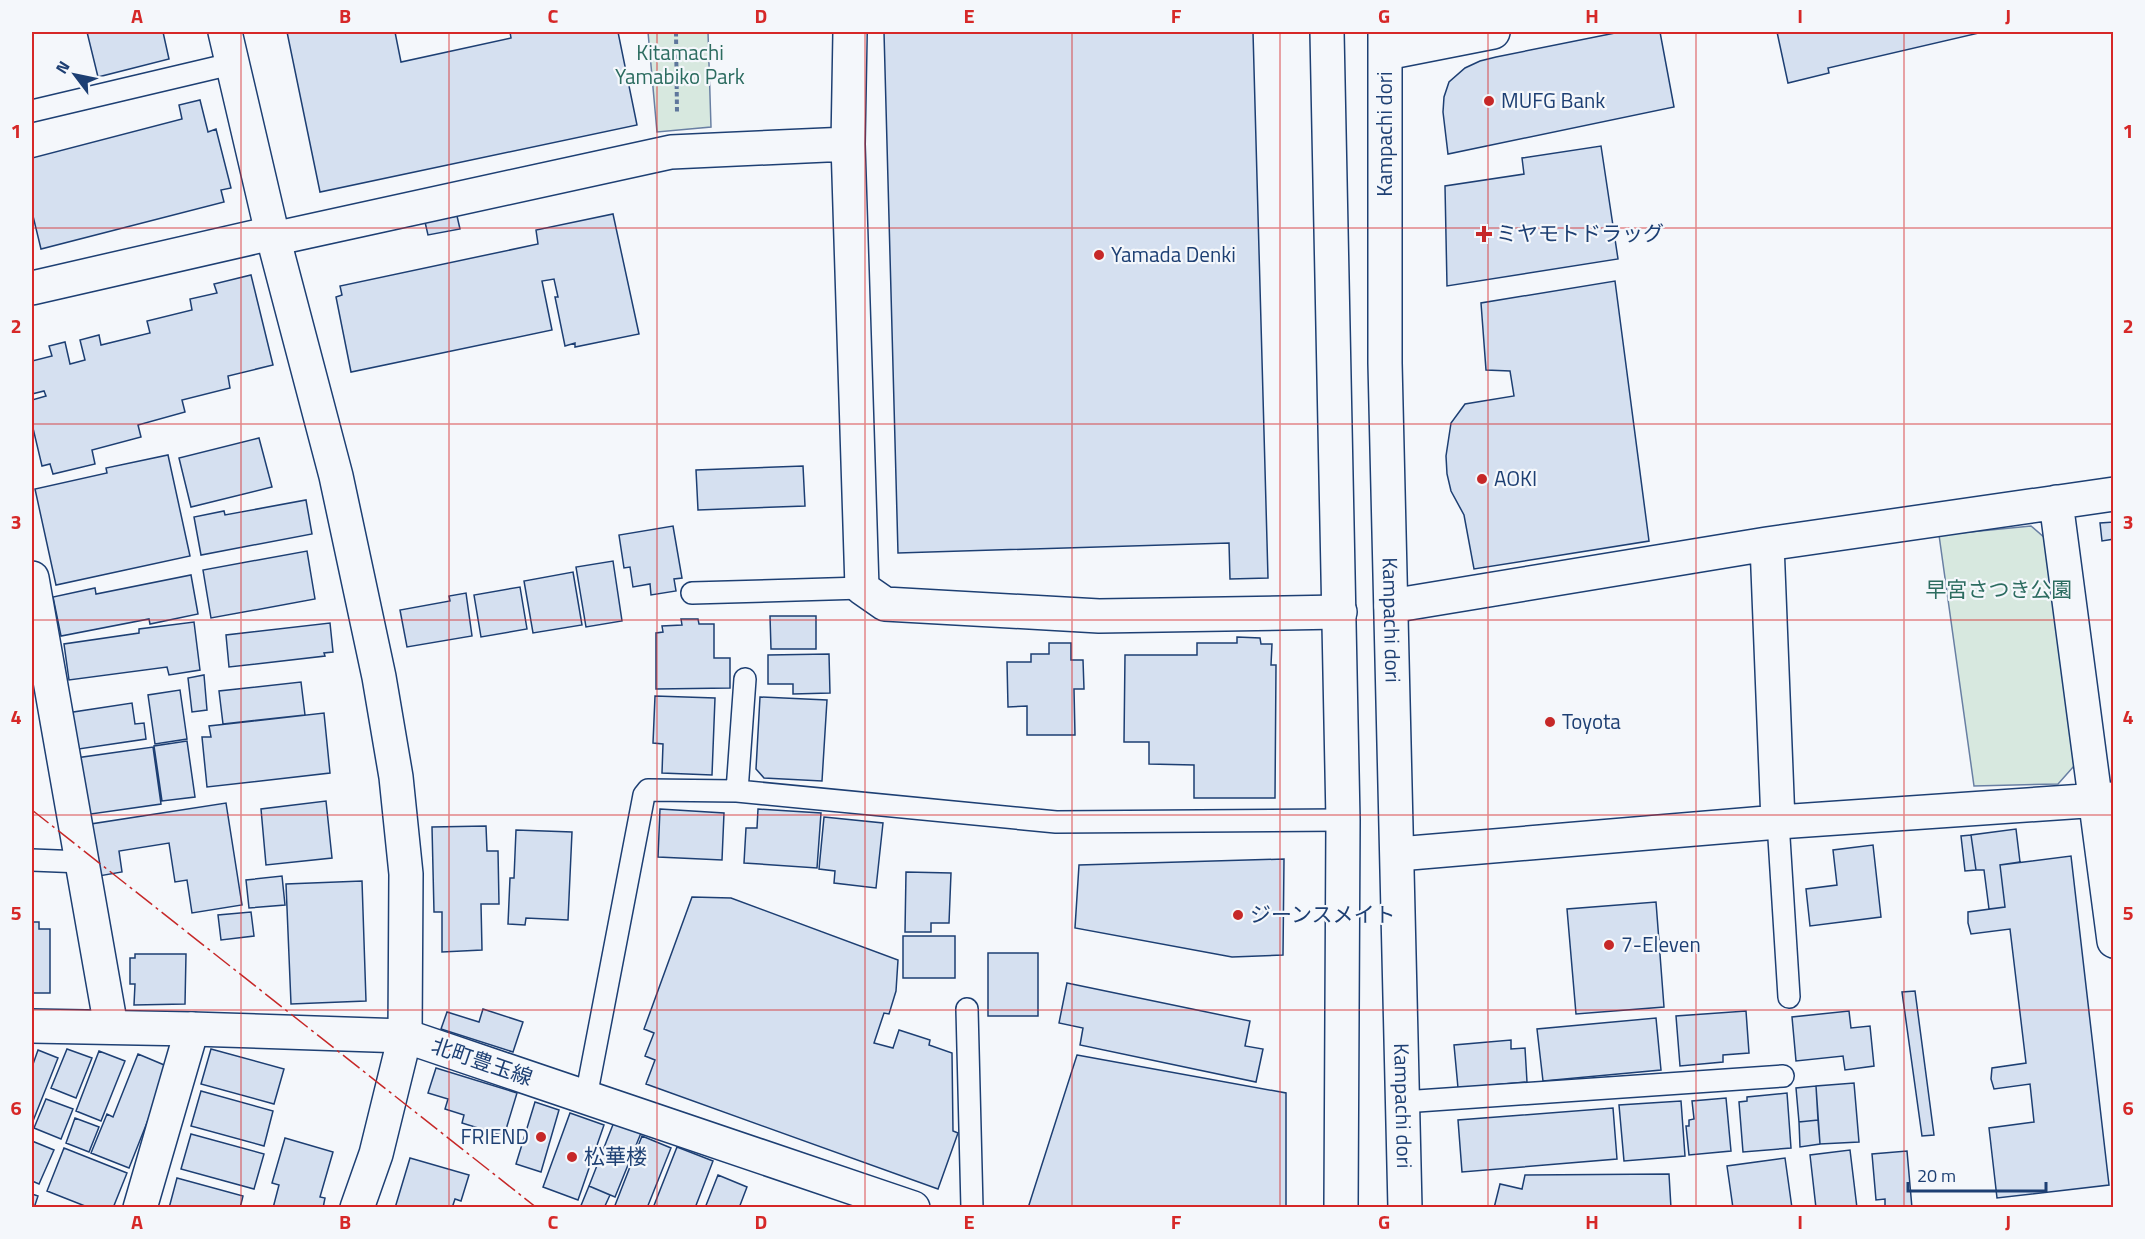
<svg xmlns="http://www.w3.org/2000/svg" width="2145" height="1239" viewBox="0 0 2145 1239" font-family="'Titillium Web','Noto Sans JP',sans-serif">
<style>
.green{fill:#d7e8df;stroke:#687fa3;stroke-width:1.5}
.building{fill:#d5e0f0;stroke:#1d3f73;stroke-width:1.5}
.lines{fill:none;stroke-linecap:round;stroke-linejoin:round}
.lane-casing{stroke:#1d3f73;stroke-width:24}
.street-casing{stroke:#1d3f73;stroke-width:36}
.secondary-casing{stroke:#1d3f73;stroke-width:36}
.primary-casing{stroke:#1d3f73;stroke-width:36}
.path{stroke:#5e769c;stroke-width:4;stroke-dasharray:4.5 3;stroke-linecap:butt}
.lane{stroke:#f4f7fb;stroke-width:21}
.street{stroke:#f4f7fb;stroke-width:33}
.secondary{stroke:#f4f7fb;stroke-width:33}
.primary{stroke:#f4f7fb;stroke-width:33}
.power{stroke:#c62828;stroke-width:1.5;stroke-dasharray:21 4.5 3 4.5;stroke-linecap:butt}
.grid{fill:none;stroke:#d62828;stroke-width:1.5;stroke-opacity:0.55}
.poi-dot{fill:#c62828;stroke:#f4f7fb;stroke-width:2}
.labels{text-anchor:middle;stroke-width:4.5;stroke-linejoin:round;paint-order:stroke}
.park-label{font-size:21px;fill:#2c6c60;stroke:#f4f7fb}
.poi-label{font-size:21px;fill:#1d3f73;stroke:#f4f7fb;text-anchor:start}
.street-label{font-size:21px;fill:#1d3f73;stroke:#f4f7fb}
.neatline{fill:none;stroke:#d62828;stroke-width:2}
.grid-label{font-size:20px;text-anchor:middle;font-weight:bold;fill:#d62828}
</style>
<rect width="100%" height="100%" fill="#f4f7fb"/>
<path class="green" d="M648 32H708L711 127 657 132Z
M2031 526 2046 539 2074 766 2058 784 1974 786 1939 535Z"/>
<path class="building" d="M87 32H163L169 59 98 77Z
M287 32H395L401 62 511 38 510 32H618L637 125 320 192Z
M884 32H1253L1268 578 1230 579 1229 543 898 553Z
M1620 32H1660L1674 107 1448 154 1443 112 1444 97 1449 82 1465 68 1480 61 1496 57Z
M1777 32H1979V33L1828 68 1829 73 1788 83Z
M200 100 208 132 216 129 231 188 221 190 224 202 41 249 32 212V158L182 119 179 105Z
M1601 146 1618 259 1447 286 1445 186 1524 174 1522 158Z
M613 214 639 334 575 347V343L565 346 555 297H558L554 279 542 281 552 330 351 372 336 297 342 295 340 286 538 244 536 230Z
M457 216 460 229 428 235 425 222Z
M251 275 273 365 228 376 230 388 182 400 185 412 138 425 141 437 92 450 95 464 53 474 50 464 42 466 32 424V400L46 396 44 391 32 394V361L52 356 49 346 65 342 70 364 85 360 80 340 99 335 101 345 150 333 147 321 192 310 190 299 217 293 214 284Z
M1615 281 1649 541 1474 569 1464 515 1451 491 1447 474 1446 456 1451 423 1465 404 1514 396 1510 371 1486 370 1481 303Z
M259 438 272 487 191 507 179 458Z
M168 455 190 556 56 585 35 489 107 473 106 468Z
M803 466 805 506 698 510 696 470Z
M306 500 312 534 201 555 194 517 224 511 225 515Z
M2114 522V539L2102 541 2100 523Z
M673 526 682 578 674 579 676 591 651 595 650 584 633 587 630 567 624 568 619 535Z
M307 551 315 599 211 618 203 570Z
M613 561 622 621 586 627 576 567Z
M573 572 582 625 533 633 524 581Z
M191 575 198 614 150 624 149 619 61 636 53 597 95 588 96 594Z
M520 587 527 629 481 637 474 595Z
M466 593 472 636 407 647 400 610 450 601 449 596Z
M770 616H816V649H771Z
M681 619H698L699 624H714V658H730V688L656 689V633L663 632 662 626 682 625Z
M194 622 200 670 169 675 167 667 69 680 64 644 139 633V629Z
M330 623 333 652 324 653 325 656 229 667 226 635Z
M1237 637 1260 638 1261 644H1272L1271 665H1276L1275 798H1194V765L1149 764V742H1124L1125 655H1197V643H1237Z
M1049 643H1071V660H1083L1084 689H1074L1075 735H1027V706L1008 707 1007 662H1031V654H1049Z
M829 654 830 693 793 694V684H768V655Z
M204 675 207 710 192 712 188 678Z
M301 682 305 715 223 724 219 691Z
M180 690 187 739 155 744 148 695Z
M655 696 715 698 712 775 662 773 663 744 653 743Z
M760 697 827 700 822 781 764 778 756 769Z
M132 703 135 724 144 723 146 739 72 750 67 713Z
M324 713 330 773 207 787 202 737H211L209 726Z
M187 741 195 797 162 801 154 746Z
M153 747 161 804 84 815 76 758Z
M326 801 332 858 266 865 261 809Z
M226 803 242 905 192 913 187 880 175 882 169 843 119 851 122 872 99 876 91 824Z
M660 809 724 813 722 860 658 857Z
M758 809 821 813 817 868 744 863 746 828H757Z
M824 817 883 823 876 888 834 883 835 871 819 869Z
M486 826 487 851H498L499 904H481L482 950 442 952V912H434L432 827Z
M2016 829 2020 862 2000 865 2005 907 1989 909 1984 870H1976L1971 835Z
M516 830 572 832 568 920 526 918 525 925 508 924 510 878H514Z
M1971 835 1976 870 1965 871 1961 836Z
M1873 845 1881 917 1810 926 1806 889 1837 885 1833 850Z
M2071 856 2109 1185 1997 1198 1989 1128 2034 1122 2030 1084 1994 1089 1991 1079 1992 1068 2026 1063 2010 929 1971 934 1968 923V912L2005 907 2000 865Z
M1284 859 1283 955 1232 957 1075 928 1079 865Z
M906 872 951 873 949 923H931V932H905Z
M282 876 285 905 249 908 246 880Z
M362 881 366 1001 291 1004 286 884Z
M692 897 731 898 898 960 896 991 889 1014 884 1013 874 1043 893 1048 899 1030 930 1040 929 1045 952 1053 953 1131 958 1133 938 1189 646 1084 655 1060 645 1056 654 1033 644 1029Z
M1656 902 1664 1007 1576 1014 1567 909Z
M251 912 254 936 221 940 218 915Z
M32 922H39V929H50V993H32Z
M903 936H955V978H903Z
M988 953H1038V1016H988Z
M135 954H186L185 1004 134 1005 135 984H130V958H135Z
M1067 983 1250 1021 1245 1046 1263 1049 1256 1082 1080 1045 1083 1028 1059 1023Z
M1915 991 1934 1135 1922 1136 1902 992Z
M483 1009 523 1022 513 1052 441 1029 447 1012 479 1022Z
M1746 1011 1749 1053 1723 1055V1062L1680 1066 1676 1016Z
M1849 1011 1851 1028 1870 1026 1874 1066 1845 1070 1843 1056 1796 1061 1792 1017Z
M1656 1018 1661 1070 1543 1081 1537 1029Z
M1511 1040V1049L1525 1048 1527 1082 1458 1088 1454 1045Z
M67 1049 92 1058 76 1098 51 1088Z
M211 1049 284 1069 274 1104 201 1084Z
M38 1050 58 1058 33 1121 32 1067Z
M99 1051 125 1061 101 1121 76 1111Z
M138 1054 169 1067 129 1168 91 1153 107 1114 113 1117Z
M1077 1055 1286 1093V1208H1028Z
M436 1068 517 1093 504 1136 462 1123 464 1115 445 1109 448 1099 428 1093Z
M1854 1083 1859 1142 1820 1144 1816 1086Z
M1816 1086 1818 1120 1799 1122 1796 1088Z
M201 1091 273 1111 264 1146 191 1126Z
M1787 1093 1791 1148 1743 1152 1739 1102 1747 1101V1097Z
M1726 1098 1731 1151 1689 1155 1686 1126H1689V1120L1694 1119 1692 1101Z
M46 1099 73 1109 61 1139 34 1128Z
M1681 1101 1685 1156 1624 1161 1619 1105Z
M535 1102 559 1110 541 1172 516 1164Z
M1613 1108 1617 1159 1462 1172 1458 1120Z
M570 1113 604 1125 578 1200 543 1187Z
M75 1118 99 1127 89 1152 66 1143Z
M1818 1120 1820 1144 1800 1147 1799 1122Z
M614 1122 641 1133 615 1197 589 1186Z
M191 1134 264 1154 254 1189 181 1169Z
M642 1136 671 1148 647 1208H614Z
M285 1138 333 1152 320 1197 325 1198 323 1208H273L279 1185 272 1183Z
M32 1141 54 1150 39 1184 32 1181Z
M677 1147 713 1161 695 1208H653Z
M64 1148 127 1173 113 1208H90L47 1191Z
M1850 1150 1857 1208H1816L1810 1155Z
M1907 1151 1912 1208H1885V1199L1876 1200 1872 1154Z
M410 1158 469 1175 461 1201 455 1199 452 1208H395Z
M1785 1158 1792 1208H1733L1727 1166Z
M1669 1174 1671 1208H1494L1500 1184 1522 1189 1525 1175Z
M718 1175 747 1187 739 1208H705Z
M177 1178 243 1196 240 1208H169Z
M589 1186 610 1195 604 1208H580Z
M32 1194 38 1196 34 1208H32Z"/>
<g class="lines">
<defs>
<path id="lane" d="M32 111 231 64
M692 593 862 588
M737 791 745 679
M1778 822 1789 997
M32 860 82 862
M967 1009 972 1208
M586 1097 644 795 648 790 737 791 1056 822 1343 820
M1403 1102 1783 1076"/>
<path id="street" d="M225 32 272 233 336 476 379 677 396 777 406 874 405 1036 376 1154 357 1208
M850 32 848 144 862 588 885 604 1099 616 1340 612
M1386 53 1493 32
M273 239 671 152 848 144
M32 288 272 233
M2056 502 2114 941
M1767 544 1778 822
M32 578 111 1027
M1391 606 1767 544 2114 494
M1398 854 1778 822 2114 799
M140 1208 192 1029"/>
<path id="secondary" d="M32 1026 192 1029 405 1036 913 1208"/>
<g id="primary">
<path d="M1327 32 1343 820 1341 1208"/>
<path id="s1" d="M1385 32V363L1405 1208"/>
</g>
</defs>
<use href="#lane" class="lane-casing"/>
<use href="#street" class="street-casing"/>
<use href="#secondary" class="secondary-casing"/>
<use href="#primary" class="primary-casing"/>
<path class="path" d="M676 32 677 112"/>
<use href="#lane" class="lane"/>
<use href="#street" class="street"/>
<use href="#secondary" class="secondary"/>
<use href="#primary" class="primary"/>
<path class="power" d="M32 810 537 1208"/>
</g>
<path class="grid" d="M241 32V1208M449 32V1208M657 32V1208M865 32V1208M1072 32V1208M1280 32V1208M1488 32V1208M1696 32V1208M1904 32V1208M32 228H2114M32 424H2114M32 620H2114M32 815H2114M32 1010H2114"/>
<g class="poi-dot">
<circle cx="1489" cy="101" r="6"/>
<path d="M1481 225h6v6h6v6h-6v6h-6v-6h-6v-6h6z"/>
<circle cx="1099" cy="255" r="6"/>
<circle cx="1482" cy="479" r="6"/>
<circle cx="1550" cy="722" r="6"/>
<circle cx="1238" cy="915" r="6"/>
<circle cx="1609" cy="945" r="6"/>
<circle cx="541" cy="1137" r="6"/>
<circle cx="572" cy="1157" r="6"/>
</g>
<g class="labels">
<g class="park-label">
<text x="680" y="60">Kitamachi<tspan x="680" dy="24">Yamabiko Park</tspan></text>
<text x="1999" y="597">早宮さつき公園</text>
</g>
<g class="poi-label">
<text x="1501" y="108">MUFG Bank</text>
<text x="1496" y="241">ミヤモトドラッグ</text>
<text x="1111" y="262">Yamada Denki</text>
<text x="1494" y="486">AOKI</text>
<text x="1562" y="729">Toyota</text>
<text x="1250" y="922">ジーンスメイト</text>
<text x="1621" y="952">7-Eleven</text>
<text x="529" y="1144" text-anchor="end">FRIEND</text>
<text x="584" y="1164">松華楼</text>
</g>
<g class="street-label">
<text transform="translate(1385 134) rotate(-90)" y="7">Kampachi dori</text>
<text dy="7" stroke="none"><textPath href="#s1" startOffset="588">Kampachi dori</textPath></text>
<text transform="translate(482 1062) rotate(19)" y="7">北町豊玉線</text>
<text dy="7" stroke="none"><textPath href="#s1" startOffset="1074">Kampachi dori</textPath></text>
</g>
</g>
<rect width="2145" height="1239" fill="none" stroke="#f4f7fb" stroke-width="66"/>
<g transform="translate(75 75) rotate(302)" stroke="#f4f7fb" stroke-width="4.5" paint-order="stroke">
<path d="M0-4.5L10 22L0 15L-10 22Z" fill="#1d3f73"/>
<text y="-9" font-size="16" font-weight="bold" text-anchor="middle" fill="#1d3f73">N</text>
</g>
<path d="M1908 1182v9h138v-9" fill="none" stroke="#1d3f73" stroke-width="3"/>
<text x="1917" y="1182" font-size="18" fill="#1d3f73" stroke="#f4f7fb" stroke-width="4.5" paint-order="stroke">20 m</text>
<rect x="33" y="33" width="2079" height="1173" class="neatline"/>
<g class="grid-label">
<text x="137" y="23">A</text>
<text x="345" y="23">B</text>
<text x="553" y="23">C</text>
<text x="761" y="23">D</text>
<text x="969" y="23">E</text>
<text x="1176" y="23">F</text>
<text x="1384" y="23">G</text>
<text x="1592" y="23">H</text>
<text x="1800" y="23">I</text>
<text x="2008" y="23">J</text>
<text x="16" y="138">1</text>
<text x="2128" y="138">1</text>
<text x="16" y="333">2</text>
<text x="2128" y="333">2</text>
<text x="16" y="529">3</text>
<text x="2128" y="529">3</text>
<text x="16" y="724">4</text>
<text x="2128" y="724">4</text>
<text x="16" y="920">5</text>
<text x="2128" y="920">5</text>
<text x="16" y="1115">6</text>
<text x="2128" y="1115">6</text>
<text x="137" y="1229">A</text>
<text x="345" y="1229">B</text>
<text x="553" y="1229">C</text>
<text x="761" y="1229">D</text>
<text x="969" y="1229">E</text>
<text x="1176" y="1229">F</text>
<text x="1384" y="1229">G</text>
<text x="1592" y="1229">H</text>
<text x="1800" y="1229">I</text>
<text x="2008" y="1229">J</text>
</g>
</svg>
